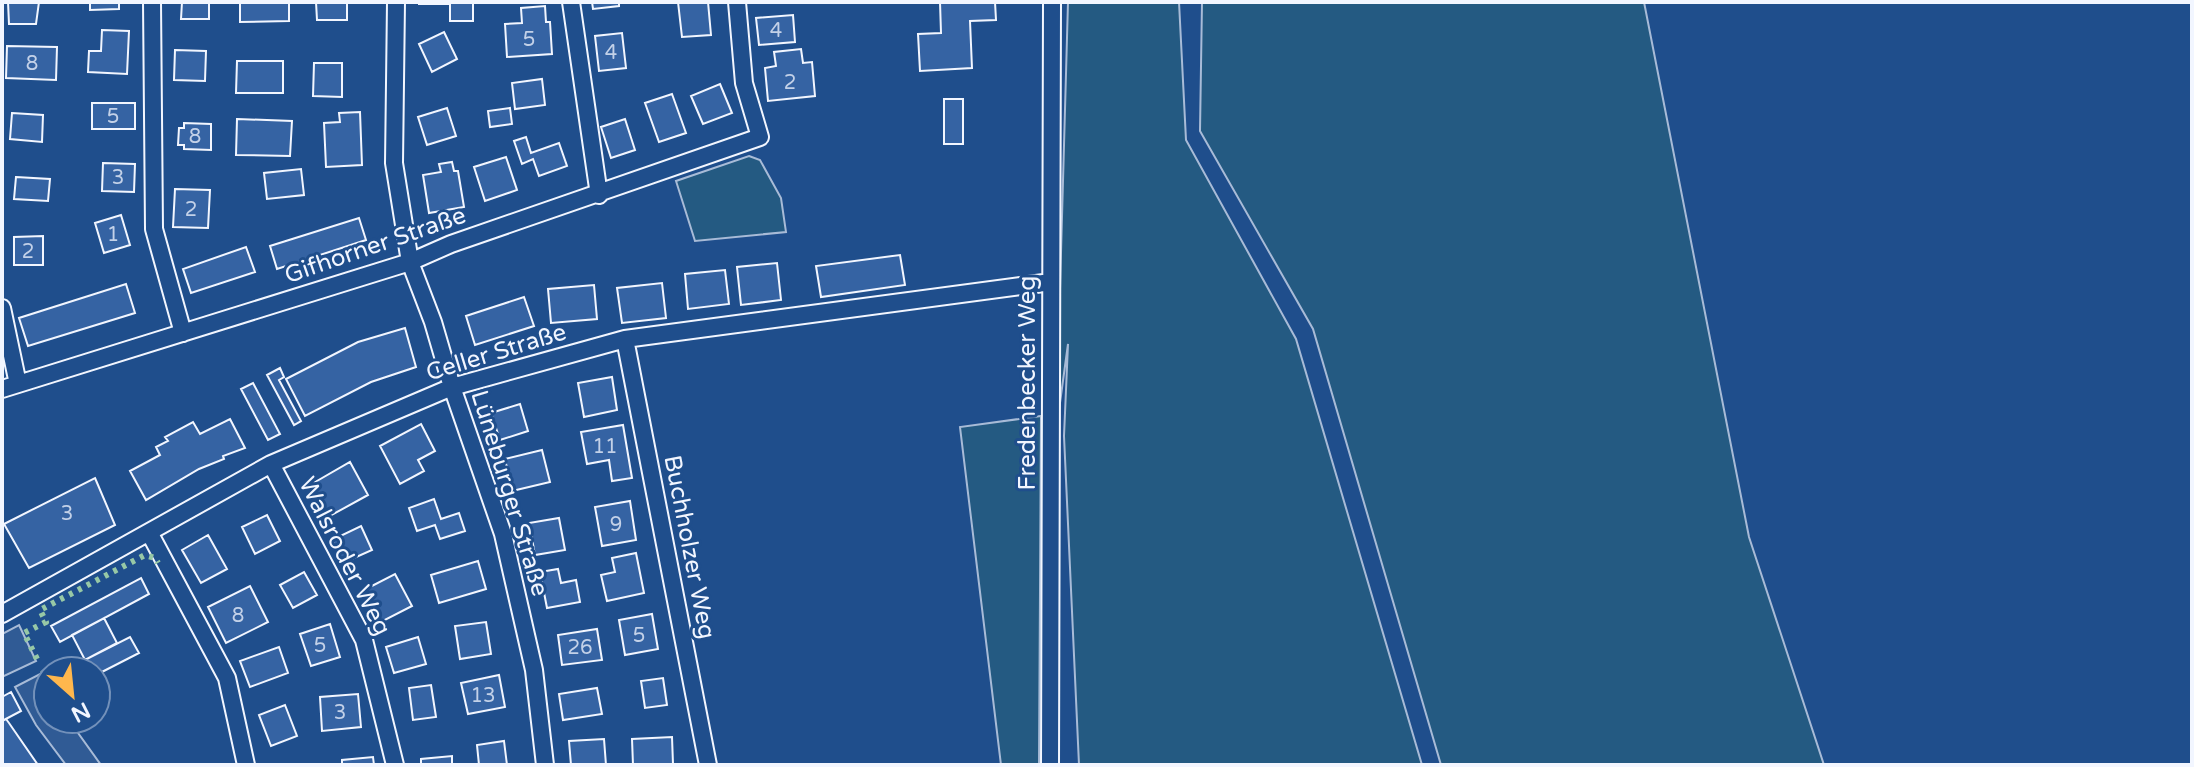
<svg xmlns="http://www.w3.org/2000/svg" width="2194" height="767" viewBox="0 0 2194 767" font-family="'Varela Round',sans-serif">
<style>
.green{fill:#245a82;stroke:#a8bbd7;stroke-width:2}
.parking{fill:#305b95;stroke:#a8bbd7;stroke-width:2}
.building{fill:#3563a3;stroke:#f2f6ff;stroke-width:2}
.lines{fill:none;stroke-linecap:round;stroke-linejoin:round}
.street-casing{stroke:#f2f6ff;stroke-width:20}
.street{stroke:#1f4e8c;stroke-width:16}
.hedge{stroke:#97c8a6;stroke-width:6;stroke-dasharray:4 6;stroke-linecap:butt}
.labels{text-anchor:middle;stroke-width:6;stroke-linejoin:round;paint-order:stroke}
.number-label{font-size:20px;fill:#c3d1e8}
.street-label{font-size:24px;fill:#f2f6ff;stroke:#1f4e8c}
</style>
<rect width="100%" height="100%" fill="#1f4e8c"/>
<path class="green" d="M1068 2H1179L1186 140 1296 339 1422 765H1079L1064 436 1068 344 1056 432Z
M1202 2H1644L1749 537 1824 765H1441L1313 329 1200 131Z
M749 156 760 160 781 198 786 232 695 241 676 181Z
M1041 416 1039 765H1001L960 427Z"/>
<path class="parking" d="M19 625 36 661 2 677V634Z
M42 673 48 683V719H68L101 765H66L36 725 15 687Z"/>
<path class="building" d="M8 2H39L36 24H9Z
M90 2H119V9L90 10Z
M182 2H209V19H181Z
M240 2H289V21L240 22Z
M316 2H347V20H317Z
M419 2 473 3V21H450V4H419Z
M592 2H619V6L593 9Z
M678 2H708L711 35 682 37Z
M940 2H995L996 20 970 21 972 68 920 71 918 34 941 33Z
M545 6 546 22H550L552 54 507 57 505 24 522 23 521 8Z
M793 15 795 42 759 45 756 18Z
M102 30 129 31 127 74 88 72 89 51H101Z
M444 32 457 59 432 72 419 44Z
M622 33 626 68 599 71 595 36Z
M7 46 57 47 56 80 6 78Z
M801 49 803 63 812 62 815 96 768 101 765 68 776 66 774 52Z
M175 50 206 51 205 81 174 80Z
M237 61H283V93H236Z
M314 63H342V97L313 96Z
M542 79 545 105 515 109 512 83Z
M720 84 732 113 703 124 691 96Z
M672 94 686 133 659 142 645 103Z
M944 99H963V144H944Z
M92 103H135V129H92Z
M447 108 456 136 427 145 418 117Z
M510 108 512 124 490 127 488 111Z
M360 112 362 165 326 167 324 123 340 122 339 113Z
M12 113 43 115 42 142 10 139Z
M237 119 292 121 290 156 236 155Z
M625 119 635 150 611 158 601 127Z
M184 123 211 124V150L184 149V145H178L179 128H184Z
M526 137 531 153 559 143 567 166 539 176 533 159 522 164 514 141Z
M506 157 517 190 485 201 474 167Z
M452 162 454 171H458L464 207 429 213 423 175 441 172 439 164Z
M103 163 135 164 134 192 102 191Z
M301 169 304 195 267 199 264 173Z
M16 177 50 179 48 201 14 199Z
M175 189 210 190 208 228 173 227Z
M121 215 130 245 104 253 95 223Z
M359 218 366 240 277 269 270 246Z
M43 236V265H14V237Z
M246 247 255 272 191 293 183 269Z
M900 255 905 285 821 297 816 266Z
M777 263 781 300 741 305 737 267Z
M725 270 729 304 688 309 685 274Z
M662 283 666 318 622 323 617 288Z
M126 284 135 313 28 346 19 318Z
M594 285 597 319 551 323 548 289Z
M524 297 534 326 475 345 466 316Z
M405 328 416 367 371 382 305 416 286 379 358 342Z
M280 368 284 377 279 380 301 421 294 425 267 375Z
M612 377 617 410 584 417 578 383Z
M253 383 280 434 268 440 241 389Z
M520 404 528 431 500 440 491 413Z
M230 419 245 448 223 456 224 459 199 469 146 500 130 471 160 455 156 447 168 441 165 437 193 422 200 434Z
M421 424 435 451 418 460 424 471 400 484 380 446Z
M623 425 632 478 612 481 609 460 587 464 581 432Z
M542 450 550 482 512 491 505 459Z
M350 462 368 495 328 517 310 485Z
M95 478 115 525 29 568 4 524Z
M434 499 441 519 459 513 465 531 440 539 435 525 417 531 409 508Z
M630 501 636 540 602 546 595 507Z
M267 515 280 541 255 554 242 527Z
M559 518 565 550 535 555 529 523Z
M361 526 372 550 343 563 332 540Z
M208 535 227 569 201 583 182 550Z
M636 553 644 593 607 601 601 575 615 572 612 558Z
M478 561 486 589 439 603 431 575Z
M558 569 561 583 576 580 580 602 547 608 540 572Z
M304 572 317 595 293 608 280 585Z
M395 574 412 606 381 622 364 590Z
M141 578 149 594 60 642 51 626Z
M250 586 268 622 226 643 208 607Z
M652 614 658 649 625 655 619 620Z
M104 618 117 643 85 660 72 635Z
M486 622 491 654 460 659 455 626Z
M330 624 340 657 311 666 300 634Z
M597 629 602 660 562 665 558 635Z
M130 637 139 653 96 675V671H63Z
M418 637 426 664 394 673 386 647Z
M279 647 288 673 250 687 240 661Z
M499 675 505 707 468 714 461 683Z
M663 678 667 705 645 708 641 681Z
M431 685 436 717 413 720 409 688Z
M597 688 602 714 563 720 559 694Z
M11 692 21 711 2 721V697Z
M358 694 361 727 322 731 320 697Z
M285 705 297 736 271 746 259 715Z
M6 719 9 723 38 765H2V721Z
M672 737 673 764 633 765 632 739Z
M604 739 606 765H571L569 741Z
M504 741 507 765H479L477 745Z
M452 756V765H421V759Z
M373 757 374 765H342V760Z"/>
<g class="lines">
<defs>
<path id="street" d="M152 2 154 229 183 333
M396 2 394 163 410 262 433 322 452 387 503 534 534 670 545 765
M571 2 599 195
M2 308 18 384
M625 339 708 765
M2 389 410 262 451 244 760 137 744 83 737 2
M271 464 364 640 395 765
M150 534 227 678 246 765
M2 614 271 464 452 387 625 339 1051 282
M1050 765 1052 2"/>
</defs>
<use href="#street" class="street-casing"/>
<use href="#street" class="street"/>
<path class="hedge" d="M37 659 24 633 46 622 40 610 145 555 155 558 158 563
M43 670 48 680"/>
</g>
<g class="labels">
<g class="number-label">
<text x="776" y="37">4</text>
<text x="529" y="46">5</text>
<text x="611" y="59">4</text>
<text x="32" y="70">8</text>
<text x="790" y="89">2</text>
<text x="113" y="123">5</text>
<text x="195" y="143">8</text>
<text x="118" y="184">3</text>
<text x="191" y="216">2</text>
<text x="113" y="241">1</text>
<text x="28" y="258">2</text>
<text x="605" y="453">11</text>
<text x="67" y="520">3</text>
<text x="616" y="531">9</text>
<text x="238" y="622">8</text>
<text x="639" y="642">5</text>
<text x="320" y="652">5</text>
<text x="580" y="654">26</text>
<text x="483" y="702">13</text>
<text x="340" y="719">3</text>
</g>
<g class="street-label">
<text transform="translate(375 245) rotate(-19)" y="8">Gifhorner Straße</text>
<text transform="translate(496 352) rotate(-17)" y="8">Celler Straße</text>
<text transform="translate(1027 383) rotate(-90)" y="8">Fredenbecker Weg</text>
<text transform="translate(510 493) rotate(73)" y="8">Lüneburger Straße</text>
<text transform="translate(690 547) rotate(79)" y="8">Buchholzer Weg</text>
<text transform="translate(345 556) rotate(63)" y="8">Walsroder Weg</text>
</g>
</g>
<rect width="2194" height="767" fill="none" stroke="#f2f6ff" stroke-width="8"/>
<g transform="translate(72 695) rotate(153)"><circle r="38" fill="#1f4e8c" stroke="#7391ba" stroke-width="2"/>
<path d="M0-6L14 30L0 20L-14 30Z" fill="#ffb74d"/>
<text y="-12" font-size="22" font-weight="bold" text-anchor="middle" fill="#f2f6ff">N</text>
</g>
</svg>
